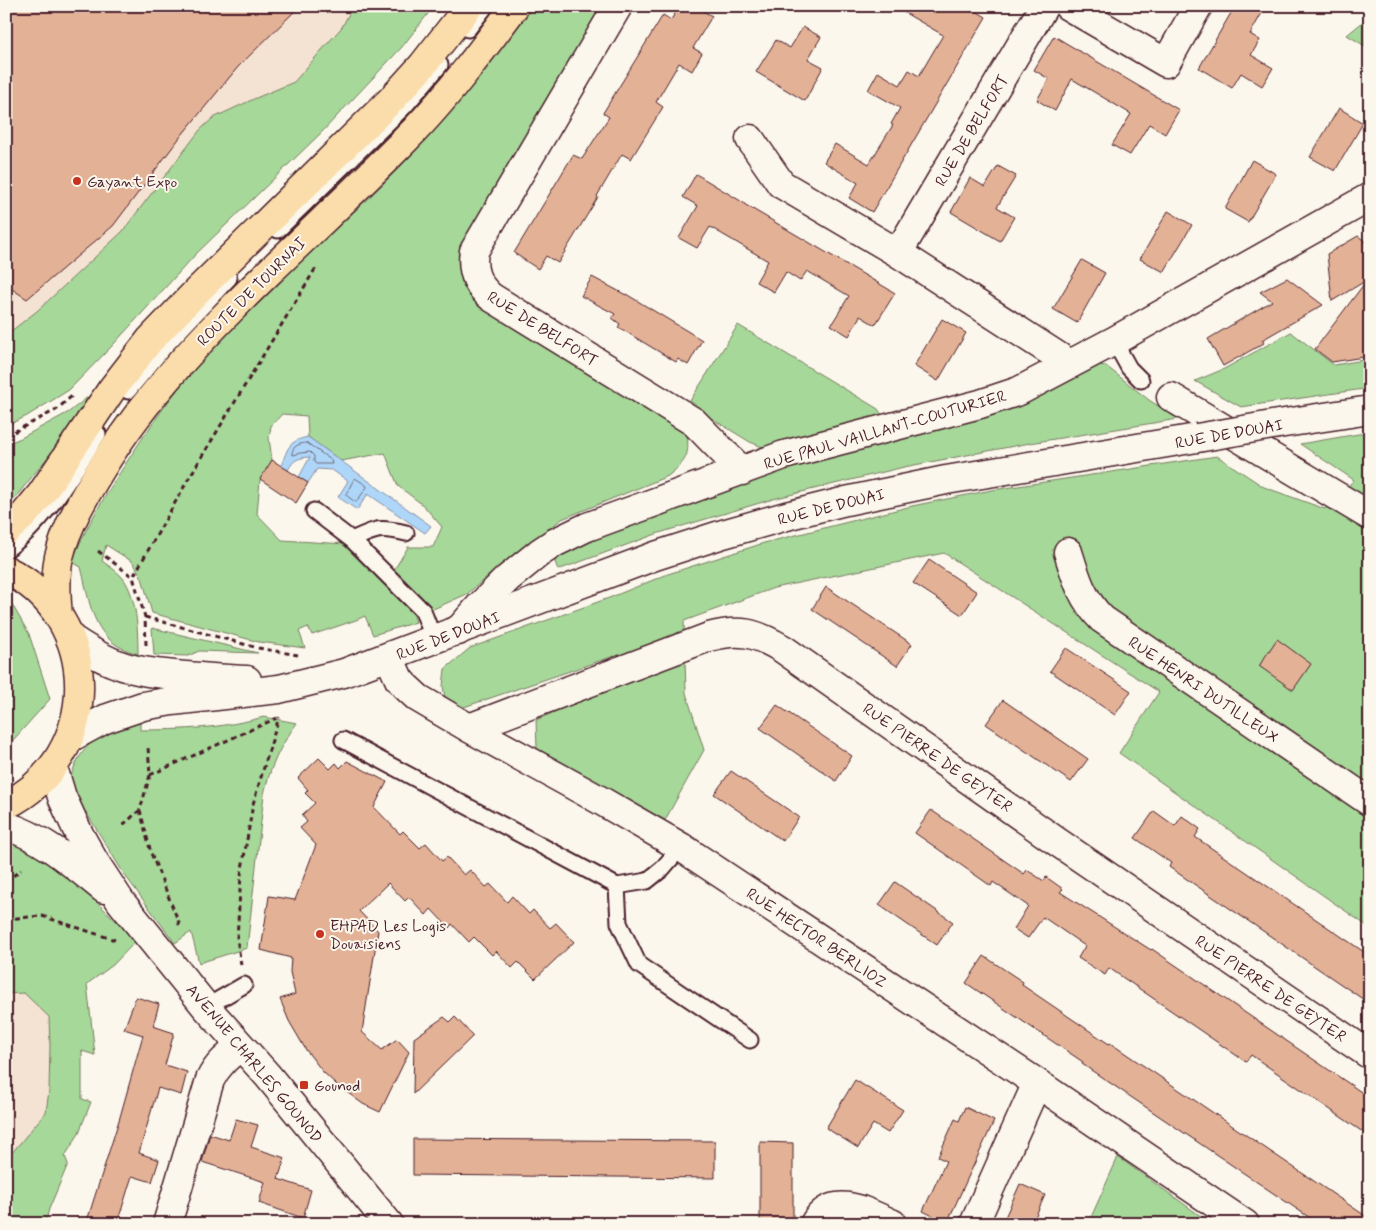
<svg xmlns="http://www.w3.org/2000/svg" width="1376" height="1230" viewBox="0 0 1376 1230" font-family="Mynerve,sans-serif">
<style>
.built{fill:#f4e2d2}
.green{fill:#a6d899;stroke:#787c62}
.water{fill:#aed6f8;stroke:#868da6}
.lines{fill:none;stroke-linecap:round;stroke-linejoin:round}
.shore{stroke:#72687d;stroke-width:1}
.building{fill:#e3b196;stroke:#4a1f2b}
.lane-casing{stroke:#4a1f2b;stroke-width:19}
.street-casing{stroke:#4a1f2b;stroke-width:31}
.secondary-casing{stroke:#4a1f2b;stroke-width:31}
.primary-casing{stroke:#4a1f2b;stroke-width:31}
.path{stroke:#4a1f2b;stroke-width:3;stroke-dasharray:5 4;stroke-linecap:butt}
.lane{stroke:#fbf7ec;stroke-width:15}
.street{stroke:#fbf7ec;stroke-width:28}
.secondary{stroke:#fbf7ec;stroke-width:28}
.primary{stroke:#fbddab;stroke-width:28}
.secondary-bridge-casing{stroke:#4a1f2b;stroke-width:31;stroke-linecap:butt}
.secondary-bridge{stroke:#fbf7ec;stroke-width:28}
.poi-dot{fill:#c8321e;stroke:#fbf7ec;stroke-width:2}
.labels{text-anchor:middle;stroke-width:4;stroke-linejoin:round;paint-order:stroke}
.street-label{font-size:16px;fill:#4a1f2b;stroke:#fbf7ec}
.poi-label{font-size:16px;fill:#4a1f2b;stroke:#fbf7ec;text-anchor:start}
</style>
<rect width="100%" height="100%" fill="#fbf7ec"/>
<filter id="ink" filterUnits="userSpaceOnUse"><feTurbulence type="fractalNoise" baseFrequency=".02" numOctaves="2"/><feDisplacementMap in="SourceGraphic" scale="10" xChannelSelector="R" yChannelSelector="G"/><feConvolveMatrix kernelMatrix="1 2 1 2 8 2 1 2 1" color-interpolation-filters="sRGB"/></filter>
<g filter="url(#ink)">
<path class="built" d="M6 6H353L342 27 294 82 256 98 213 118 200 130 122 232 37 311 6 335Z
M72 945 113 965 87 984 95 1055 82 1051V1099L91 1102 78 1135 65 1156 68 1164 49 1209 45 1224H6V957Z"/>
<path class="green" d="M353 6H434L402 47 321 133 196 254 111 347 69 390 27 416 6 426V335L37 311 122 232 200 130 213 118 256 98 294 82 342 27Z
M532 6H608L464 266 687 434C690 457 685 462 668 476L562 519 502 564 467 594 431 610 394 570 408 547H433L442 527 423 505 398 486 385 453 341 461 308 437 307 416 282 414 271 426 269 438 272 460 260 480 257 514 282 540 345 544 412 610 416 622 373 635 365 616 356 620 312 635 308 627 299 631 305 648 259 642 152 613 142 578 133 562 106 545 102 561C109 566 117 571 123 578 137 597 138 631 138 654 132 652 125 650 120 647 91 632 88 594 81 567L72 562C86 525 107 493 128 460 149 428 170 397 195 368 258 296 333 235 400 167 449 118 489 61 532 6Z
M1370 16V49L1347 35Z
M738 325 878 409 882 415 818 431 765 448 750 442 688 404Z
M1291 332 1334 365 1370 359V388L1241 407 1195 381 1224 369Z
M1091 364 1106 366 1149 400 1178 419 1030 443 904 467 773 499 659 533 558 570 554 559 601 530Z
M89 396 94 400 6 509V444L21 438 69 412Z
M1370 432V928L1119 753 1159 692 944 553 774 588 684 621 686 693 704 750 665 820 537 749 536 720 616 686 614 656 461 708 445 698 443 686 445 669 470 648 609 598 668 574 764 543 912 506 992 490 1217 456 1264 487 1325 509 1354 480 1300 444Z
M6 594 29 634 50 699 6 748Z
M152 628 258 653 199 651 188 656 154 655Z
M264 717 297 723C280 746 270 767 264 794L247 948 199 963 191 932 175 943 124 874 86 812 77 816C74 808 69 798 69 790 70 765 86 742 108 731 118 725 129 722 140 718V730C182 730 224 728 264 717Z
M6 841C59 861 97 902 136 941L113 965 87 984 95 1055 82 1051V1099L91 1102 78 1135 65 1156 68 1164 49 1209 45 1224H6V1160L46 1112 49 1091 50 1046 49 1017 24 993 6 994Z
M1118 1157 1212 1224H1088Z"/>
<path class="water" d="M308 437 431 526 425 533 368 494 357 510 338 497 348 481 332 470 317 469 308 483 299 477 310 457C298 458 294 459 288 470L281 466C288 448 288 441 308 437Z"/>
<g class="lines">
<path class="shore" d="M307 443 331 460 332 464H316L314 462V456L310 452 300 453 294 455 292 454C292 446 300 443 307 443Z
M355 478 366 485 367 487 357 501 355 502 346 495Z"/>
</g>
<path class="building" d="M6 6H300L238 67 181 136 113 226 27 299 6 285Z
M679 6H694L712 16 693 48 702 53 692 71 679 63 656 102 663 107 631 159 622 154 597 196 598 197 558 263 546 256 538 269 514 253 573 155 582 159 609 117 603 113 663 15 671 20Z
M893 6H968L986 17 872 212 849 198 858 183 824 162 835 144 869 164 893 125 891 124 900 108 868 90 878 72 900 85 909 70 919 76 943 35Z
M1235 6H1266L1250 34 1260 40 1251 55 1273 68 1262 86 1241 73 1232 88 1199 68Z
M803 27 821 37 808 59 823 67 805 101 756 72 776 40 790 48Z
M1054 36 1179 110 1165 134 1149 124 1130 155 1112 145 1131 114 1072 79 1055 111 1037 100 1049 79 1034 70Z
M1339 108 1363 123 1335 171 1310 157Z
M1252 160 1276 174 1248 222 1225 209Z
M998 166 1016 176 997 207 1014 217 1000 241 951 212 970 178 985 187Z
M696 174 744 203V204L895 293 875 325 860 316 849 336 831 325 849 296 807 271 800 281 786 272 774 292 756 282 768 261 710 227 697 248 679 238 698 206 683 197Z
M1168 211 1192 225 1164 272 1140 259Z
M1358 236 1370 245V356L1332 362 1315 349 1367 280 1332 301 1327 254Z
M1082 260 1105 273 1077 323 1053 309Z
M592 277 626 295V294L702 340 688 365 678 359 676 362 618 327 620 324 612 318 615 314 581 296Z
M1287 278 1323 305 1262 340 1264 343 1223 366 1208 339 1272 301 1260 292Z
M942 319 966 333 938 381 914 366Z
M272 460 308 483 296 503 260 479Z
M929 560 977 592 962 615 913 583Z
M826 587 912 644 897 666 812 609Z
M1277 639 1311 664 1293 690 1259 666Z
M1066 648 1131 691 1115 715 1050 671Z
M1003 700 1088 759 1071 782 986 724Z
M777 705 852 756 836 781 760 728Z
M319 758 330 769 336 763 340 768 347 761 387 782 374 807 400 834 403 831 420 848 426 843 442 861 447 857 464 875 470 870 486 887 490 884 507 902 512 896 529 914 533 910 550 928 556 923 574 942 535 979 518 962 512 968 496 951 492 955 474 937 469 942 452 924 449 928 431 909 426 915 409 897 405 901 388 883 359 911 378 931 362 1032 382 1050 397 1039 409 1052 380 1112 363 1104 337 1085 323 1072 306 1050 289 1021 280 999 295 994 290 972 291 958 261 950 269 896 295 900 316 845 300 828 307 822 302 815 315 803 305 793 308 790 298 778Z
M731 771 799 817 783 841 714 794Z
M931 810 1024 874 1027 870 1044 881 1046 877 1063 889 1060 892 1151 950 1152 949 1370 1098V1137L1251 1055 1246 1062 1109 968 1105 975 1078 958 1085 946 1043 917 1028 938 1014 929 1028 906 993 882 991 886 915 833Z
M1154 811 1175 826 1182 816 1200 829 1195 837 1370 956V1004L1169 867 1171 863 1135 838Z
M895 882 953 922 937 945 879 905Z
M984 956 1023 982 1022 985 1109 1044 1110 1043 1370 1219V1224H1319L1082 1064 1083 1062 966 983Z
M136 997 159 1004 153 1026 174 1033 165 1065 187 1072 181 1095 158 1088 139 1153 159 1160 152 1182 132 1176 117 1224H86L120 1117 143 1035 124 1029Z
M444 1017 450 1022 455 1017 473 1036 413 1094 414 1038Z
M855 1080 903 1110 888 1133 873 1124 858 1148 826 1128Z
M965 1107 994 1121 947 1223 923 1211 946 1161 938 1157 955 1119 959 1121Z
M236 1119 258 1125 251 1147 285 1158 278 1179 311 1190 303 1218 259 1203 265 1182 202 1162 210 1134 229 1140Z
M413 1139 715 1141V1178L413 1175Z
M760 1142 793 1143V1224H760Z
M1020 1184 1045 1195 1032 1224H1002Z"/>
<g class="lines">
<defs>
<path id="lane" d="M468 29 486 6
M278 230 404 107 440 65
M1114 341 1129 368 1141 380
M128 391 165 346 229 278
M314 511 352 540 423 611 434 640
M352 540C377 528 380 527 406 533
M6 550C47 520 71 476 98 434
M343 740 617 886 647 881 662 869 681 847
M617 886 619 923 639 965 750 1040
M206 1007 244 985"/>
<path id="street" d="M618 6 474 251C471 270 476 284 491 297L694 422 742 471
M1044 6 898 253 1070 364
M1068 6 1166 63 1198 6
M750 139 781 184 898 253
M1171 397 1370 516
M1068 552C1076 578 1082 599 1102 619L1370 802
M458 631 480 606 507 579 539 553 554 543 587 527 784 455 980 404 1019 391 1114 341 1370 197
M389 657 399 679 405 686 418 698 469 728 598 799 681 847 1037 1083 1245 1224
M469 728 709 637C740 628 756 633 783 649L1056 841 1370 1055
M53 767 62 797 79 834 94 861 121 902 206 1007 268 1076 389 1224
M6 826C43 837 74 865 104 889
M167 1224 210 1080C217 1065 228 1056 241 1046
M814 1224C833 1191 868 1213 893 1224
M974 1224 1037 1083"/>
<path id="secondary" d="M1278 424 1370 410
M70 638C85 648 100 658 117 664 135 671 154 673 174 675 198 677 223 679 247 680
M70 738 105 719 143 706 172 701 279 689 344 673 655 556 723 534 790 515 846 501 946 480 1197 438"/>
<path id="primary" d="M6 531 24 515 42 493 112 389 150 340 197 291 392 99 422 66 469 6
M6 570C104 617 103 757 6 805
M58 616C56 596 55 576 59 557 67 525 84 497 101 469 146 395 206 333 268 273 317 226 367 179 414 131 451 92 483 49 515 6"/>
</defs>
<use href="#lane" class="lane-casing"/>
<use href="#street" class="street-casing"/>
<use href="#secondary" class="secondary-casing"/>
<use href="#primary" class="primary-casing"/>
<path class="path" d="M6 436 56 410 72 396
M98 551 133 577
M145 617 258 648 298 655
M146 645 145 617 133 577 189 478 317 266
M150 775 277 718
M140 810 151 853 179 923V929
M123 825 140 810 150 775 148 747
M6 881 21 870
M6 919 42 916 115 940
M241 965 237 938 241 875 253 804 279 717"/>
<use href="#lane" class="lane"/>
<use href="#street" class="street"/>
<use href="#secondary" class="secondary"/>
<use href="#primary" class="primary"/>
<defs>
<path id="secondary-bridge" d="M1197 438 1278 424"/>
</defs>
<use href="#secondary-bridge" class="secondary-bridge-casing"/>
<use href="#secondary-bridge" class="secondary-bridge"/>
</g>
</g>
<g class="poi-dot">
<circle cx="77" cy="181" r="5"/>
<circle cx="320" cy="934" r="5"/>
<rect x="299" y="1080" width="10" height="10" rx="2.5"/>
</g>
<g class="labels">
<g class="street-label">
<text transform="translate(971 130) rotate(-59)" y="6">RUE DE BELFORT</text>
<text transform="translate(251 291) rotate(-45)" y="6">ROUTE DE TOURNAI</text>
<text transform="translate(543 328) rotate(32)" y="6">RUE DE BELFORT</text>
<text transform="translate(885 429) rotate(-16)" y="6">RUE PAUL VAILLANT-COUTURIER</text>
<text transform="translate(1229 433) rotate(-10)" y="6">RUE DE DOUAI</text>
<text transform="translate(831 506) rotate(-14)" y="6">RUE DE DOUAI</text>
<text transform="translate(448 635) rotate(-21)" y="6">RUE DE DOUAI</text>
<text transform="translate(1204 689) rotate(34)" y="6">RUE HENRI DUTILLEUX</text>
<text transform="translate(938 757) rotate(35)" y="6">RUE PIERRE DE GEYTER</text>
<text transform="translate(817 937) rotate(34)" y="6">RUE HECTOR BERLIOZ</text>
<text transform="translate(1271 988) rotate(34)" y="6">RUE PIERRE DE GEYTER</text>
<text transform="translate(255 1063) rotate(50)" y="6">AVENUE CHARLES GOUNOD</text>
</g>
<g class="poi-label">
<text x="87" y="187">Gayant Expo</text>
<text x="330" y="931">EHPAD Les Logis<tspan x="330" dy="18">Douaisiens</tspan></text>
<text x="314" y="1091">Gounod</text>
</g>
</g>
<rect width="1376" height="1230" fill="none" stroke="#fbf7ec" stroke-width="25"/>
<rect x="12" y="12" width="1351" height="1205" fill="none" stroke="#4a1f2b" stroke-width="2" filter="url(#ink)"/>
</svg>
